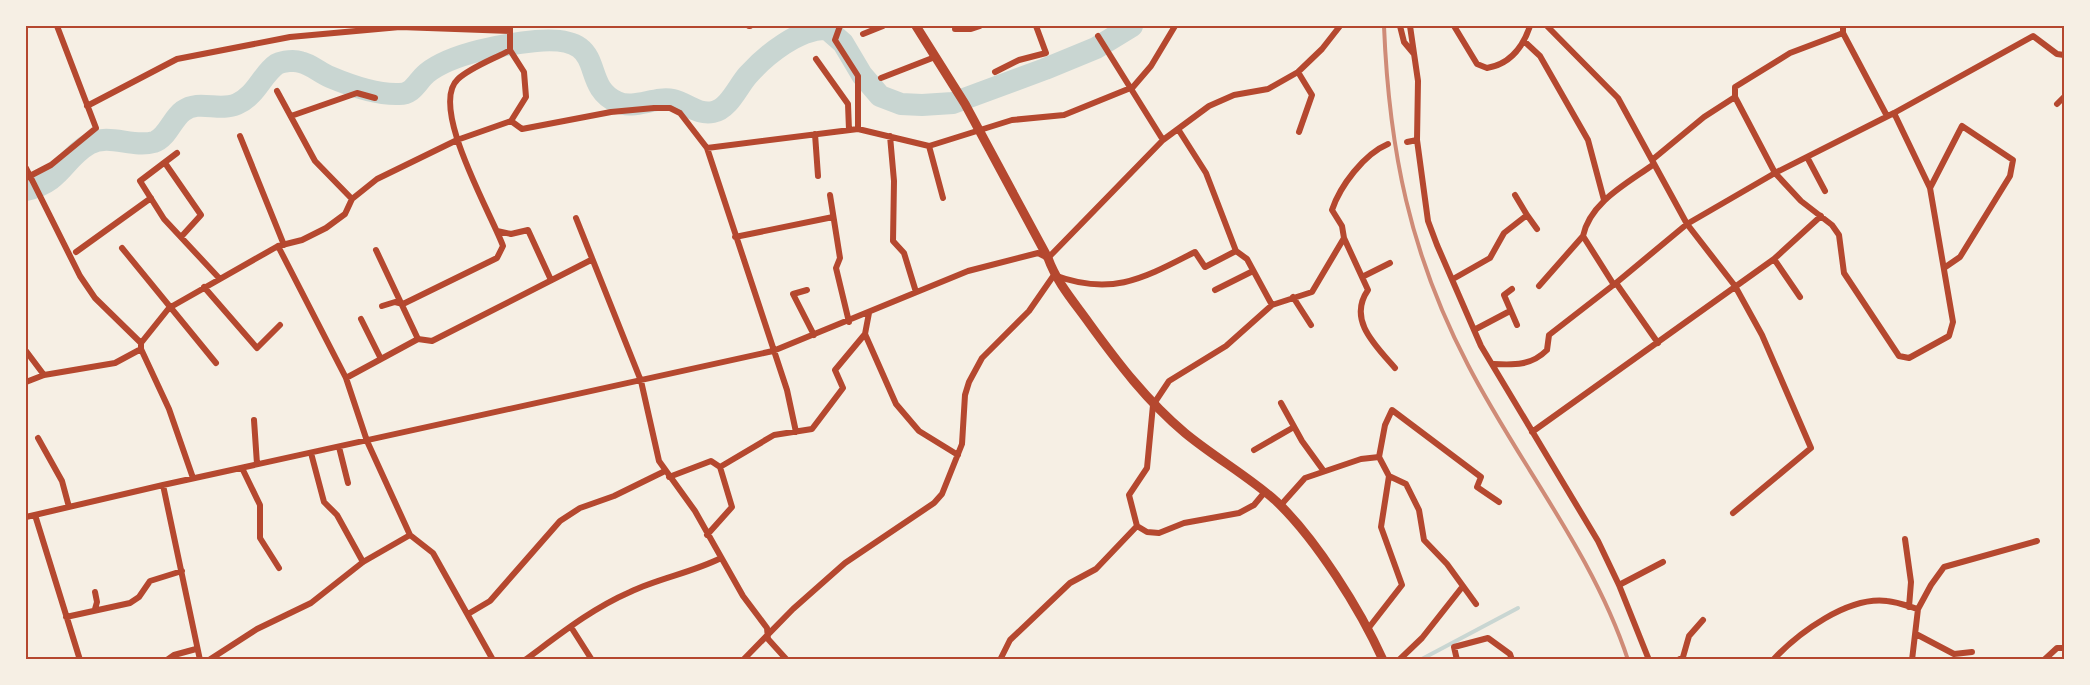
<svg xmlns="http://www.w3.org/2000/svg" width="2090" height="685" viewBox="0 0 2090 685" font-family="'Roboto Serif',serif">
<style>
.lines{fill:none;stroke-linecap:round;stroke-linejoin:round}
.stream{stroke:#c9d6d2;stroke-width:4}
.river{stroke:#c9d6d2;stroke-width:22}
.minor{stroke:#b5482f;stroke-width:6}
.tertiary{stroke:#b5482f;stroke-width:9}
.rail{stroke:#cf8b77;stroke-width:4}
.neatline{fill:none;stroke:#b5482f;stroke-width:2}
</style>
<rect width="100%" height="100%" fill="#f6efe4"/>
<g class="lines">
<path class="stream" d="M1420 660 1518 608"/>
<path class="river" d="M26 190C62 182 63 159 89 144 109 133 132 148 154 142 167 138 172 119 183 111 199 99 219 112 237 104 257 95 262 74 277 64 283 61 295 60 300 62 311 64 320 73 330 77 349 85 377 95 399 94 414 94 417 81 427 73 452 53 505 44 536 41 612 34 577 84 617 102 634 110 655 96 673 100 687 103 697 115 713 112 729 109 738 86 748 75 766 55 799 28 827 29L843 43 862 75 880 96 901 104 922 105 953 103 1045 69 1096 48 1132 26"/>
<path class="minor" d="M510 26V50L524 72 526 97 511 121 522 129 611 112 654 108H670L680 113 707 148 787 390 796 432
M749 26H750
M840 26 835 40 858 76V129
M1400 26 1404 42 1414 54
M1410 26 1418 81 1417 140 1428 221 1437 245 1481 346 1598 541 1619 585 1649 660
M1454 26 1477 64 1487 68C1511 64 1523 47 1530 26
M1547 26 1618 98 1687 224 1735 286 1762 335 1811 448 1733 513
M1843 26V33L1887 116
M955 29H971L980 26
M1843 33 1790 53 1735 87V97L1775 173 1801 201 1832 225 1839 235 1844 273 1899 356 1909 358 1949 336 1953 322 1930 188 1894 113
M863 34 883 26
M1098 36 1163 140
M1525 42 1540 56 1588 140 1604 200
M816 59 848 104 849 130
M995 72 1019 60 1046 53 1036 26
M1298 72 1312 95 1299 132
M881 78 935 57
M277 91 315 161 352 199
M2057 104 2064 97
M87 106 177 59 290 37 400 27 510 31
M291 116 357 93 375 98
M815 134 818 176
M240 136 284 245
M890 136 894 181 893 241 904 253 916 292
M1407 142 1417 140
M929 146 943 198
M707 148 858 129 929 146 1012 120 1064 115 1133 87 1151 66 1175 26
M177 153 140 181 164 219 219 278
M1807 157 1825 191
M1652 160 1704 117 1735 97
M165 163 201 215 181 237
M26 168 80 276 95 298 141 343V349L169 409 193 478
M26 178 51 165 96 128 57 26
M1930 188 1962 126 2013 160 2010 176 1960 257 1944 268
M830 195 840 258 836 268 849 322
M1527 215 1537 229
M576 218 641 381 659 461 695 511 743 596 767 628 768 639 787 660
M497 231 511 234 528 230 551 280
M735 237 833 217
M1344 238 1368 290C1347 320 1376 346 1395 368
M278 246 346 378 367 441 410 535 433 553 493 660
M122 248 216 363
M1236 251 1247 259 1272 305
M76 252 151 198
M1774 259 1800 297
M1362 277 1390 263
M1453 279 1490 258 1504 233 1527 215 1515 195
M1616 283 1658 343
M1614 285 1583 236C1590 202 1628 183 1654 164
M1539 286 1583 236
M204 287 257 348 280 325
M1512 289 1504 295 1517 325
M807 290 793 294 814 335
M1215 290 1253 271
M1293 297 1311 325
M382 306 395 302 403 304 497 258 503 246C492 215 428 106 458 79 471 67 494 59 510 50
M869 313 865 334 896 404 919 431 958 455
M361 319 381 359
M1474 330 1510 311
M418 339 432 341 591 260
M141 343 169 308 278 246 302 240 326 228 345 214 352 199 377 179 457 140 511 121
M26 351 44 375
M1493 364C1514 365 1531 366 1547 350L1549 335 1616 283 1687 224 1775 173 1894 113 2033 36 2057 54 2064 55
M346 378 418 339 376 250
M26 382 44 375 115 363 141 349
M1281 403 1302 441 1323 470
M254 420 257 464
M1532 432 1774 259 1821 216
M38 438 62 481 69 507
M339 447 348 483
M1254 450 1294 427
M311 453 324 502 337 515 363 562
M242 468 260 505V538L279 568
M1389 476 1406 484 1419 510 1424 540 1447 564 1476 604
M669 477 711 461 720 467
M163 485 200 660
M1280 506 1305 478 1361 459 1379 457
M35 515 80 660
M26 517 163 485 773 351 968 271 1038 253 1048 258 1163 140 1209 106 1234 95 1268 89 1298 72 1322 49 1340 26
M1137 526 1147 532 1159 533 1184 523 1239 513 1254 505 1264 493
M707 535 732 507 720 467 774 435 812 429 843 388 835 370 865 334
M1905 539 1911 582 1909 607
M1619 585 1663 562
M95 592 97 602 95 609
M468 614 490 601 560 521 580 508 614 496 665 471
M66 617 130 603 139 597 150 581 182 571
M571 627 592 660
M1367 630 1402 585 1381 527 1389 476 1379 457 1385 425 1392 410 1481 477 1477 487 1499 502
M1916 634 1954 654 1972 652
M167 660 174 655 196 649
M209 660 257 629 311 603 363 562 410 535
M525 660C559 635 591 609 630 592 659 578 691 573 721 558
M743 660 793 609 845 563 934 503 942 494 962 444 965 395 969 382 982 358 1029 311 1054 275C1112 297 1144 278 1195 252L1205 267 1236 251 1206 173 1178 129
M1000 660 1010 640 1070 583 1096 569 1137 526 1129 495 1147 468 1153 405 1169 381 1226 346 1272 305 1312 292 1344 238 1342 226 1332 210C1340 186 1364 154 1388 144
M1399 660 1422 638 1463 586
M1457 660 1454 647 1488 638 1510 654 1512 660
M1678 660 1683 657 1689 636 1703 620
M1773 660C1798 633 1848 596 1887 601 1897 602 1908 606 1918 609
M1912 660 1918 609 1931 585 1944 567 2037 541
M2044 660 2057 648H2064"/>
<path class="tertiary" d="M916 26 965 104 1048 258C1057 283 1074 302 1089 323 1118 363 1147 401 1185 433 1214 457 1248 476 1276 501 1316 539 1360 609 1383 660"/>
<path class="rail" d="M1384 26C1389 150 1410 254 1468 365 1519 464 1593 553 1628 660"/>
</g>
<rect width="2090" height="685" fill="none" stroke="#f6efe4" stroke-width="54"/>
<rect x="27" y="27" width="2036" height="631" class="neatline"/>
</svg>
